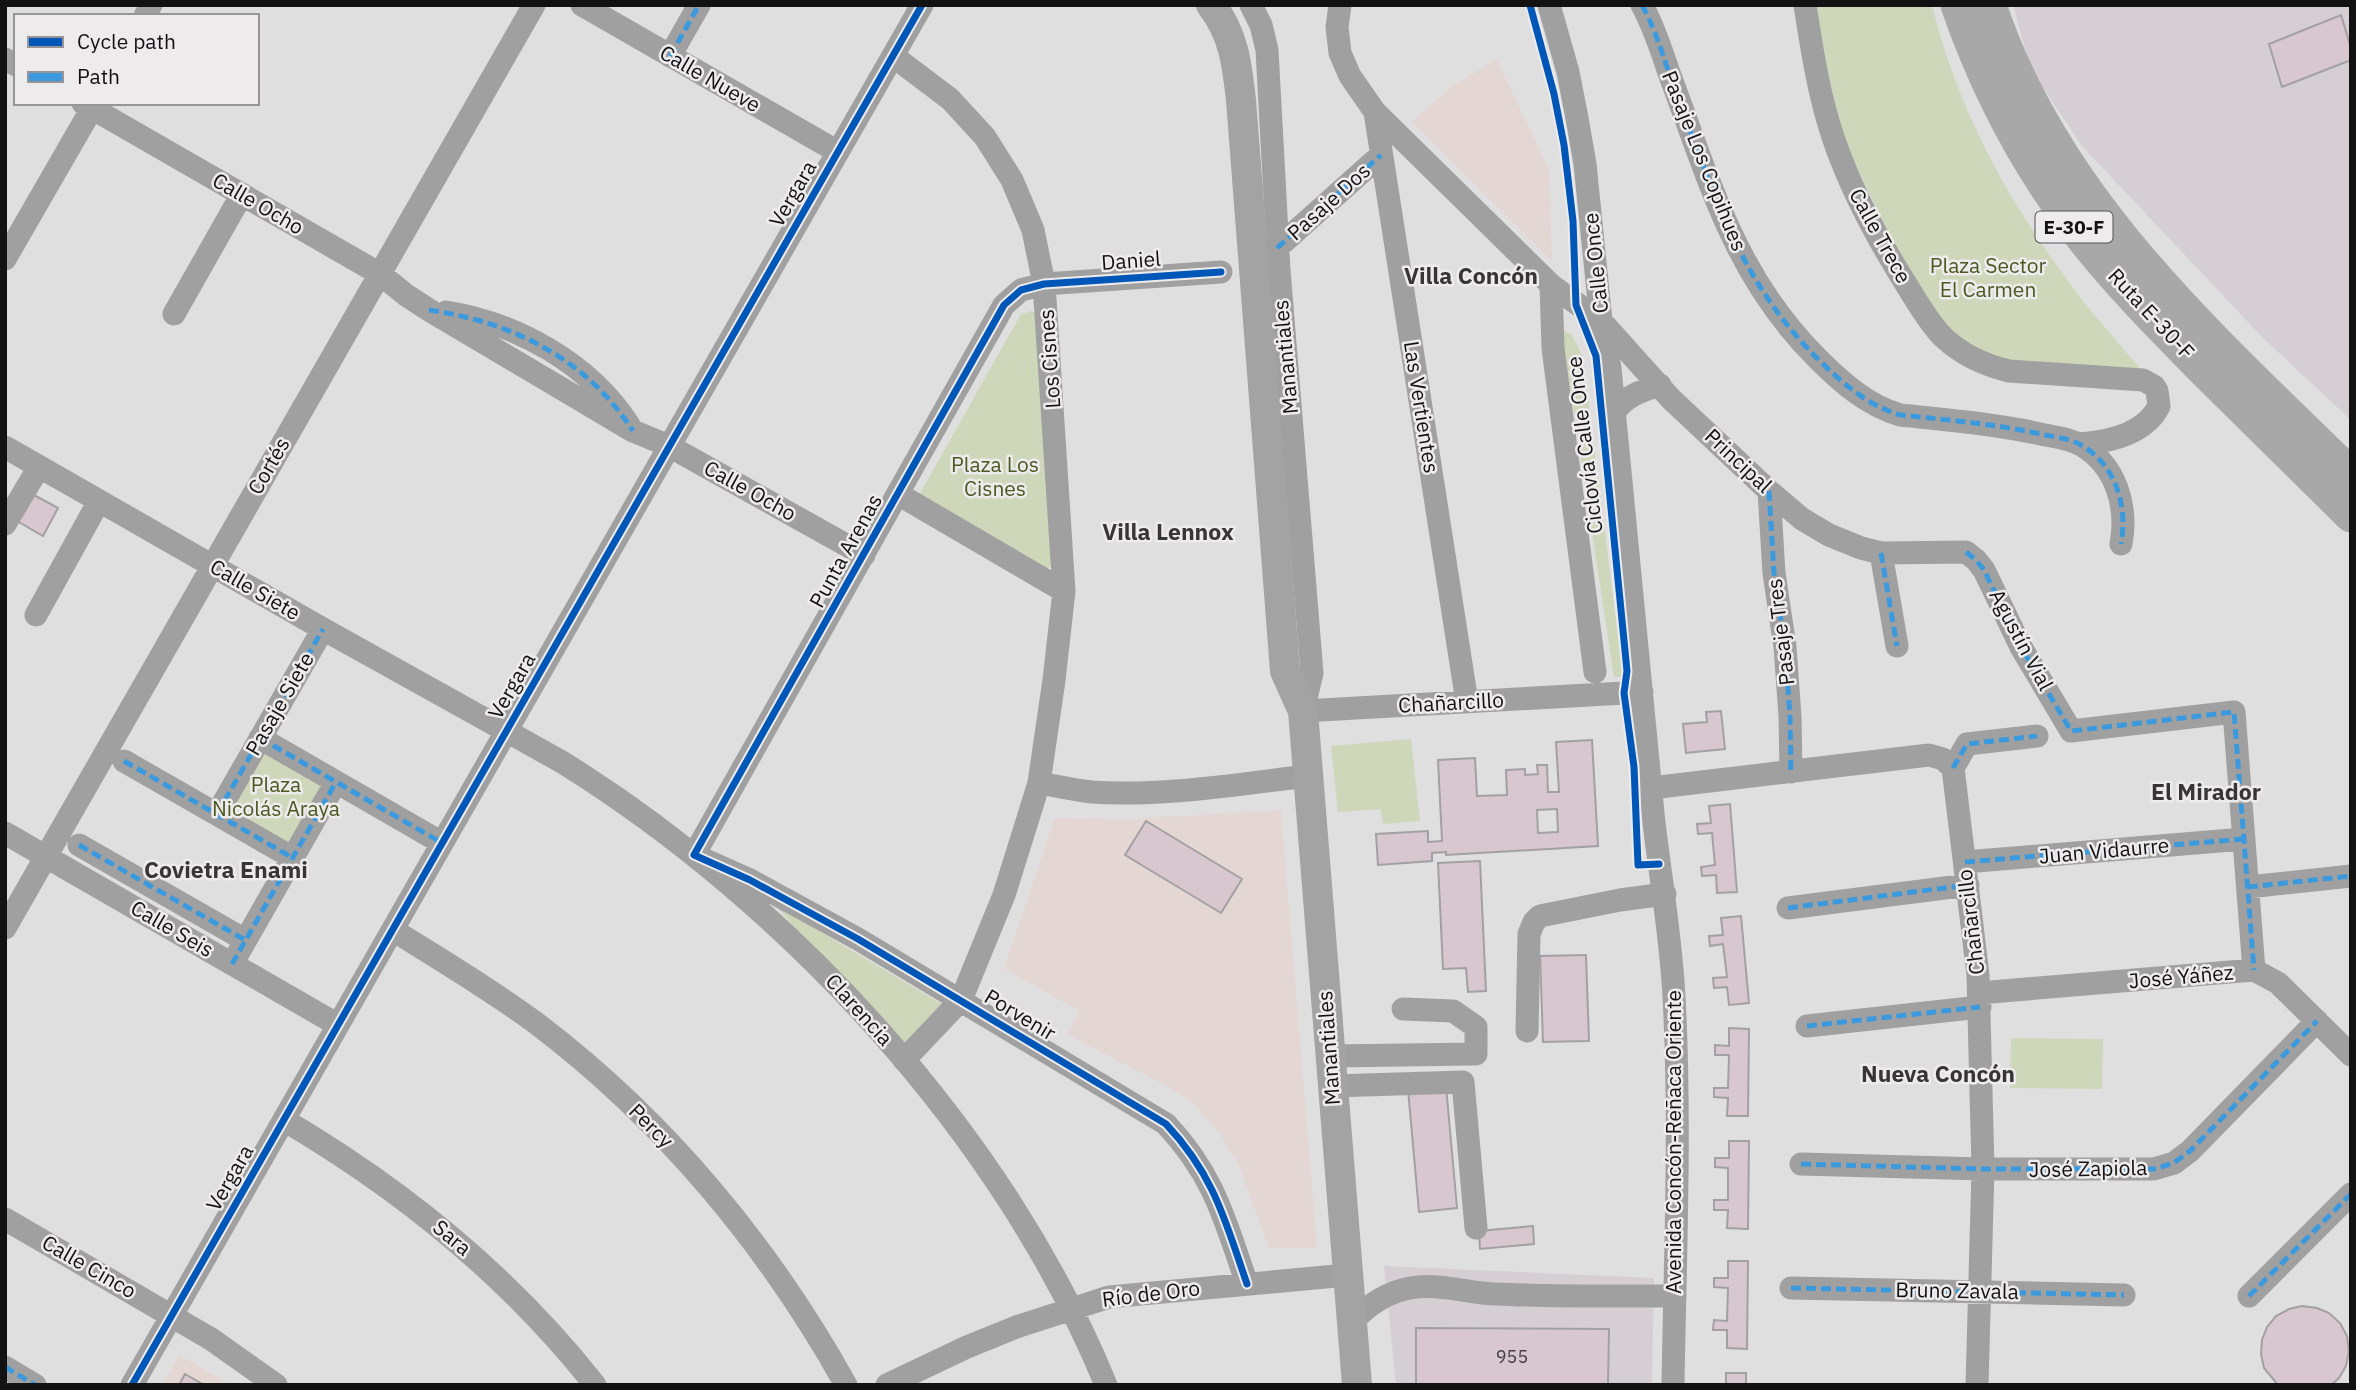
<svg xmlns="http://www.w3.org/2000/svg" width="2356" height="1390" viewBox="0 0 2356 1390" font-family="'IBM Plex Sans',sans-serif">
<style>
.built{fill:#d5cfd4}
.education{fill:#e4d6d3}
.green{fill:#ced7b9}
.building{fill:#d8c7ce;stroke:#a2a1a2;stroke-width:2;fill-rule:evenodd}
.lines{fill:none;stroke-linecap:round;stroke-linejoin:round}
.minor{stroke:#a1a0a0;stroke-width:23}
.major{stroke:#a4a3a4;stroke-width:30}
.highway{stroke:#a9a8a9;stroke-width:33}
.quiet{stroke:#3b9ade;stroke-width:5;stroke-dasharray:10 5;stroke-linecap:butt}
.cycleway-casing{stroke:#eeebed;stroke-width:11}
.cycleway{stroke:#0057b8;stroke-width:7}
.labels{text-anchor:middle;stroke-width:5;stroke-linejoin:round;paint-order:stroke}
.number-label{font-size:18px;fill:#443f42}
.shield{fill:#eeebed;stroke:#555354;stroke-width:2}
.shield-label{font-size:19px;font-weight:bold;fill:#131213}
.street-label{font-size:21px;fill:#131213;stroke:#eeebed}
.park-label{font-size:21px;fill:#4b5921;stroke:#eeebed}
.neighbourhood-label{font-size:23px;font-weight:bold;fill:#373536;stroke:#eeebed}
</style>
<rect width="100%" height="100%" fill="#e0dfe0"/>
<path class="built" d="M2013 5H2351V420L2262 337 2082 146 2031 70Z
M1384 1266 1654 1278 1652 1385H1396Z"/>
<path class="education" d="M1496 59 1549 169 1552 261 1412 122 1449 89Z
M1281 810 1317 1248H1269L1239 1166 1220 1134 1193 1103 1169 1087 1068 1035 1079 1011 1004 968 1055 818 1133 819Z
M179 1355 231 1385H162Z"/>
<path class="green" d="M1812 5H1932C1957 108 2008 201 2071 285 2092 314 2116 340 2139 367V371L1995 359 1964 345 1938 318 1895 247 1844 140Z
M1032 311 1042 316 1058 562 1042 572 918 497 1021 314Z
M1561 329 1572 335 1583 357 1623 677H1614Z
M1411 739 1420 821 1383 824 1381 809 1338 812 1331 746Z
M264 751 324 784 289 847 228 811Z
M775 905 940 1003 942 1004 901 1048Z
M2011 1038 2103 1039 2102 1089 2010 1088Z"/>
<path class="building" d="M2341 15 2351 48V60L2282 87 2269 44Z
M32 494 58 508 43 536 17 521Z
M1721 711 1725 749 1686 753 1683 724 1707 722 1706 712Z
M1592 740 1598 846 1446 855V852L1432 853V861L1378 865 1376 834 1428 831V842L1442 841 1438 760 1475 758 1477 796 1507 795 1506 770 1525 769V775L1538 774 1537 765H1547L1548 792H1559L1556 742ZM1557 809 1558 832 1538 833 1537 810Z
M1730 804 1737 892 1717 893 1716 875 1702 876 1701 867 1715 865 1712 833 1698 834 1697 824 1711 823 1709 806Z
M1146 821 1242 879 1221 913 1125 855Z
M1480 861 1486 991 1468 992 1466 968 1443 969 1438 863Z
M1741 916 1749 1003 1729 1005 1727 987 1714 988 1713 978 1727 977 1723 944 1710 946 1709 936 1723 935 1721 918Z
M1586 955 1589 1041 1543 1042 1540 956Z
M1729 1028 1749 1029 1748 1116H1727L1728 1098 1714 1097V1088H1728L1729 1055H1715V1045L1729 1046Z
M1446 1086 1457 1208 1419 1212 1408 1089Z
M1729 1141H1749L1748 1229 1727 1228 1728 1210H1714V1200H1728V1168L1715 1167V1158H1729Z
M1533 1226 1534 1244 1480 1249 1479 1231Z
M1728 1261H1748L1747 1349 1727 1348V1330H1713L1714 1320 1727 1321 1728 1288 1714 1287V1278H1728Z
M2302 1306 2317 1308 2329 1313 2340 1323 2347 1336 2349 1351 2346 1366 2339 1378 2331 1385H2278L2264 1368 2261 1354 2262 1340 2267 1327 2276 1316 2289 1309Z
M1416 1328 1609 1329 1608 1385H1416Z
M1726 1373H1746V1385H1726Z
M185 1374 204 1385H179Z"/>
<g class="lines">
<path class="minor" d="M582 5 838 152
M1251 5 1261 25 1267 50 1279 270 1312 673 1303 711 1642 692
M1340 5 1337 27 1340 53 1350 76 1375 112 1551 285 1601 321 1671 399 1769 491 1802 519 1829 535 1861 548 1881 553 1966 552 1976 560 1984 570 2021 647 2071 731 2234 712 2254 970
M1549 5 1568 72 1577 118 1585 164 1601 321 1610 368 1654 823C1661 881 1671 938 1674 997 1681 1126 1675 1256 1673 1385
M1642 5C1657 32 1664 61 1675 89 1712 190 1739 281 1818 359 1842 383 1867 405 1900 415 1948 420 1997 424 2045 435 2056 437 2071 439 2081 445 2116 465 2128 506 2121 544
M1805 5C1811 44 1817 83 1828 121 1845 180 1876 237 1909 289 1919 305 1929 323 1943 337 1962 355 1984 365 2009 371L2143 380 2154 386 2157 391 2159 406C2145 434 2108 442 2079 444
M145 16 151 5
M670 56 699 5
M893 56 950 99 985 137 1012 180 1033 230 1044 284 1064 591 1054 680 1039 783 1004 895 961 1000 904 1060
M5 59 16 65
M83 103 380 274 406 295 429 310 633 431 669 446 864 555
M1375 112 1467 702
M1277 248 1381 155
M5 259 95 103
M1221 272 1044 284 1021 290 1004 305 694 855 750 880 858 939 1166 1124C1214 1175 1225 1220 1247 1284
M1551 285 1553 348 1595 672
M446 312C517 323 590 364 629 425
M174 314 242 194
M1614 413C1625 396 1641 391 1660 385
M5 447 323 629 562 762C789 903 1004 1135 1106 1385
M1769 491 1774 573 1785 647 1790 716 1791 772
M898 494 1064 591
M5 524 39 467
M1881 553 1897 646
M36 615 99 501
M260 738 442 843
M124 761 293 858
M1953 768 1967 744 2037 736
M1039 783C1056 786 1074 790 1092 792 1161 797 1239 784 1308 776
M1651 788 1929 755 1943 759 1953 768 1978 975 1983 1169 1977 1385
M217 814 323 629
M5 833 338 1025
M79 845 245 940
M1965 862 2244 839
M2248 887 2351 876
M1788 908 1968 885
M5 928 534 5
M393 930C441 960 490 989 536 1023 664 1120 768 1245 846 1385
M232 964 336 782
M1979 993 2254 970 2278 983 2351 1055
M1807 1026 1980 1007
M1527 1031 1529 934 1534 922 1540 916 1620 900 1665 894
M1330 1056 1476 1054V1027L1453 1011 1403 1009
M1332 1086 1463 1082 1476 1228
M284 1120C403 1190 509 1276 595 1385
M1801 1164 1983 1169H2154L2174 1163 2190 1151 2317 1021
M5 1219 211 1339 276 1385
M1791 1288 2124 1295
M2249 1296 2351 1194
M1351 1323C1367 1306 1387 1292 1410 1288 1440 1283 1467 1293 1496 1294 1556 1297 1615 1296 1675 1296
M5 1367 35 1385
M132 1385 922 5
M887 1385 967 1347 1019 1326 1109 1297 1347 1275"/>
<path class="major" d="M1211 5C1234 34 1237 65 1241 100L1285 671 1303 711 1357 1385"/>
<path class="highway" d="M1957 5C1986 89 2028 168 2082 238 2119 285 2162 328 2204 371 2253 419 2302 468 2351 516
M1990 5C2054 199 2209 335 2351 474"/>
<path class="quiet" d="M1642 5C1657 32 1664 61 1675 89 1712 190 1739 281 1818 359 1842 383 1867 405 1900 415 1948 420 1997 424 2045 435 2056 437 2071 439 2081 445 2116 465 2128 506 2121 544
M670 56 699 5
M1277 248 1381 155
M429 310C512 322 587 359 633 431
M1769 491 1774 573 1785 647 1790 716 1791 772
M1966 552 1976 560 1984 570 2021 647 2071 731 2234 712 2254 970
M1881 553 1897 646
M260 738 442 843
M124 761 293 858
M1953 768 1967 744 2037 736
M217 814 323 629
M79 845 245 940
M1965 862 2244 839
M2248 887 2351 876
M1788 908 1968 885
M232 964 336 782
M1807 1026 1980 1007
M1801 1164 1983 1169H2154L2174 1163 2190 1151 2317 1021
M1791 1288 2124 1295
M2249 1296 2351 1194
M5 1367 35 1385"/>
<defs>
<path id="cycleway" d="M1530 5 1554 94 1564 145 1573 221 1576 305 1596 356 1627 671 1624 693 1634 767 1638 865 1659 864
M1221 272 1044 284 1021 290 1004 305 694 855 750 880 858 939 1166 1124C1214 1175 1225 1220 1247 1284
M132 1385 922 5"/>
</defs>
<use href="#cycleway" class="cycleway-casing"/>
<use href="#cycleway" class="cycleway"/>
</g>
<g class="labels">
<g class="number-label">
<text x="1512" y="1363">955</text>
</g>
<rect class="shield" x="2035.5" y="211.5" width="77" height="31" rx="5"/>
<g class="shield-label">
<text x="2074" y="234">E-30-F</text>
</g>
<g class="street-label">
<text transform="translate(710 79) rotate(30)" y="7">Calle Nueve</text>
<text transform="translate(1704 161) rotate(68)" y="7">Pasaje Los Copihues</text>
<text transform="translate(793 194) rotate(-60)" y="7">Vergara</text>
<text transform="translate(1329 202) rotate(-42)" y="7">Pasaje Dos</text>
<text transform="translate(258 204) rotate(30)" y="7">Calle Ocho</text>
<text transform="translate(1880 236) rotate(61)" y="7">Calle Trece</text>
<text transform="translate(1131 261) rotate(-4)" y="7">Daniel</text>
<text transform="translate(1596 263) rotate(-96)" y="7">Calle Once</text>
<text transform="translate(2151 314) rotate(47)" y="7">Ruta E-30-F</text>
<text transform="translate(1286 357) rotate(-95)" y="7">Manantiales</text>
<text transform="translate(1050 359) rotate(-94)" y="7">Los Cisnes</text>
<text transform="translate(1421 407) rotate(81)" y="7">Las Vertientes</text>
<text transform="translate(1585 445) rotate(-97)" y="7">Ciclovía Calle Once</text>
<text transform="translate(1738 461) rotate(43)" y="7">Principal</text>
<text transform="translate(269 466) rotate(-60)" y="7">Cortés</text>
<text transform="translate(750 491) rotate(29)" y="7">Calle Ocho</text>
<text transform="translate(846 551) rotate(-61)" y="7">Punta Arenas</text>
<text transform="translate(255 590) rotate(30)" y="7">Calle Siete</text>
<text transform="translate(1781 632) rotate(-97)" y="7">Pasaje Tres</text>
<text transform="translate(2021 640) rotate(62)" y="7">Agustín Vial</text>
<text transform="translate(512 686) rotate(-60)" y="7">Vergara</text>
<text transform="translate(1451 703) rotate(-3)" y="7">Chañarcillo</text>
<text transform="translate(280 704) rotate(-60)" y="7">Pasaje Siete</text>
<text transform="translate(2104 851) rotate(-5)" y="7">Juan Vidaurre</text>
<text transform="translate(1971 922) rotate(-97)" y="7">Chañarcillo</text>
<text transform="translate(172 929) rotate(30)" y="7">Calle Seis</text>
<text transform="translate(2181 977) rotate(-5)" y="7">José Yáñez</text>
<text transform="translate(859 1010) rotate(48)" y="7">Clarencia</text>
<text transform="translate(1020 1015) rotate(31)" y="7">Porvenir</text>
<text transform="translate(1329 1048) rotate(-94)" y="7">Manantiales</text>
<text transform="translate(651 1126) rotate(45)" y="7">Percy</text>
<text transform="translate(1674 1142) rotate(-90)" y="7">Avenida Concón-Reñaca Oriente</text>
<text transform="translate(2088 1169) rotate(-1)" y="7">José Zapiola</text>
<text transform="translate(230 1178) rotate(-60)" y="7">Vergara</text>
<text transform="translate(452 1238) rotate(40)" y="7">Sara</text>
<text transform="translate(89 1267) rotate(30)" y="7">Calle Cinco</text>
<text transform="translate(1957 1291) rotate(1)" y="7">Bruno Zavala</text>
<text transform="translate(1151 1294) rotate(-7)" y="7">Río de Oro</text>
</g>
<g class="park-label">
<text x="1988" y="273">Plaza Sector<tspan x="1988" dy="24">El Carmen</tspan></text>
<text x="995" y="472">Plaza Los<tspan x="995" dy="24">Cisnes</tspan></text>
<text x="276" y="792">Plaza<tspan x="276" dy="24">Nicolás Araya</tspan></text>
</g>
<g class="neighbourhood-label">
<text x="1471" y="284">Villa Concón</text>
<text x="1168" y="540">Villa Lennox</text>
<text x="2206" y="800">El Mirador</text>
<text x="226" y="878">Covietra Enami</text>
<text x="1938" y="1082">Nueva Concón</text>
</g>
</g>
<rect width="2356" height="1390" fill="none" stroke="#131213" stroke-width="14"/>
<rect x="14" y="14" width="245" height="91" fill="#eeebed" stroke="#969496" stroke-width="2"/>
<rect x="28" y="37" width="35" height="10" fill="#0057b8" stroke="#969496" stroke-width="2"/>
<text x="77" y="49" font-size="21" fill="#131213">Cycle path</text>
<rect x="28" y="72" width="35" height="10" fill="#3b9ade" stroke="#969496" stroke-width="2"/>
<text x="77" y="84" font-size="21" fill="#131213">Path</text>
</svg>
